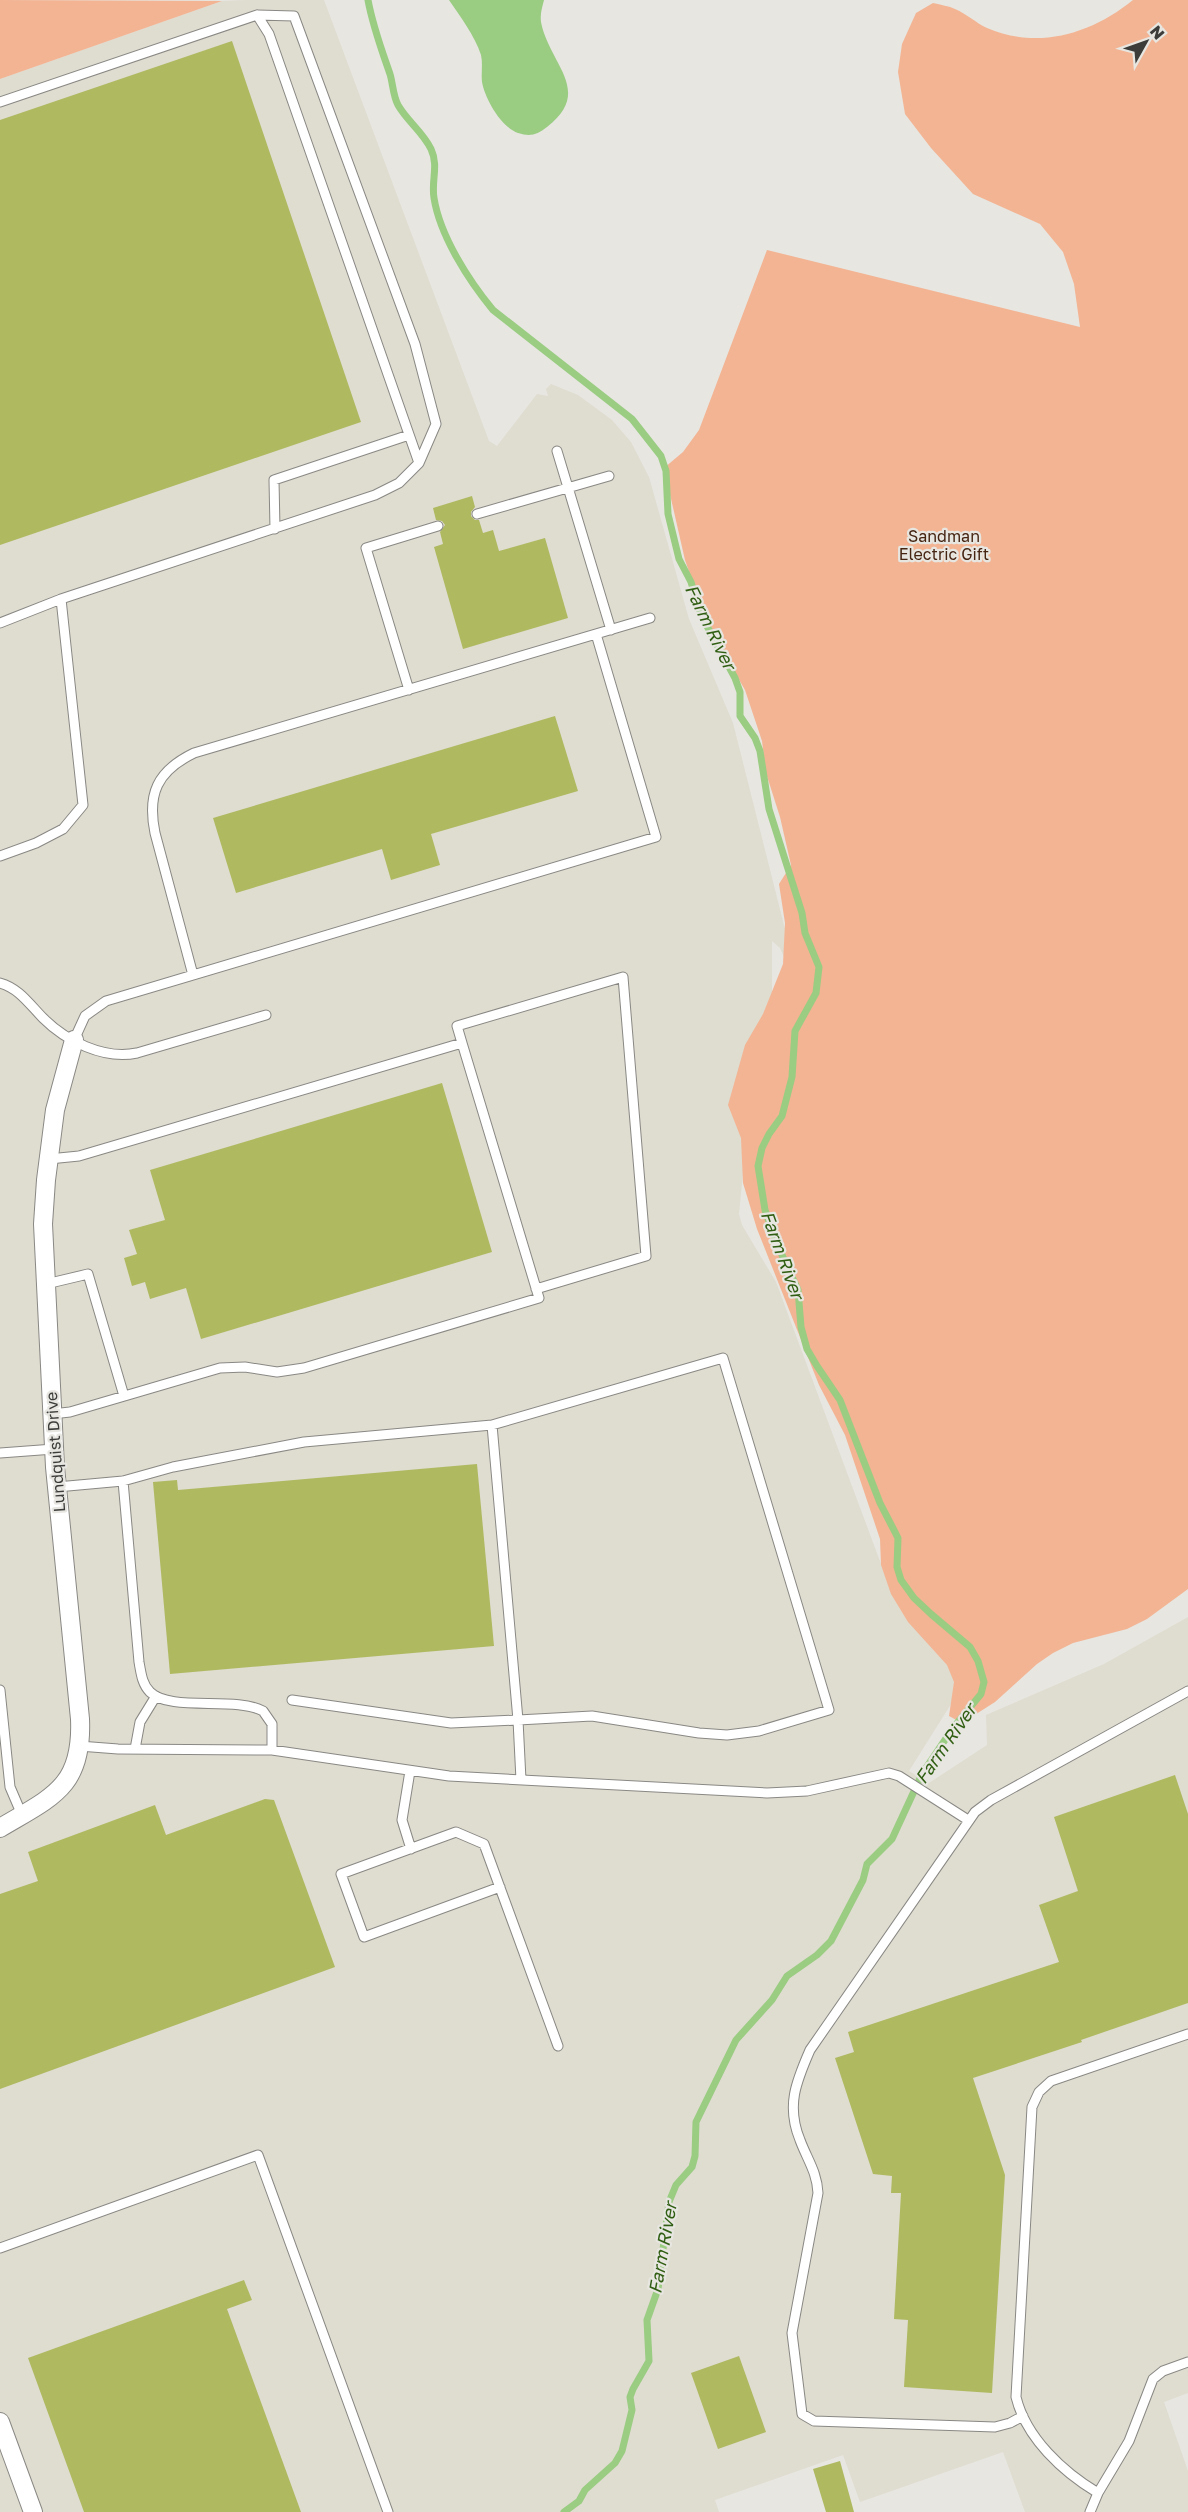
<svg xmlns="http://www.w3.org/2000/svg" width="1188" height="2512" viewBox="0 0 1188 2512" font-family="'Golos Text',sans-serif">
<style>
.built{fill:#dfdcd0}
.green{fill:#f3b493}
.water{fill:#9acc82}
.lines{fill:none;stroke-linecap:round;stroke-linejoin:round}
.stream{stroke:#9acc82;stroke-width:7}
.building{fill:#afb960}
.service-casing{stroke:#898884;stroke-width:11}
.minor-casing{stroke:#898884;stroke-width:20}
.service{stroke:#fff;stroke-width:9}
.minor{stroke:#fff;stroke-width:18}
.labels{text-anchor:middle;stroke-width:4.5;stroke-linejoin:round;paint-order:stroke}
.park-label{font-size:16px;fill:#452412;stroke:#e7e6e1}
.street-label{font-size:16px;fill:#3c3c3a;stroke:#e7e6e1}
.water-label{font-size:18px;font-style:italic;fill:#305e12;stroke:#e7e6e1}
</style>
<rect width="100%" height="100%" fill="#e7e6e1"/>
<path class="built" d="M245 0H324L489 441 497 446 537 394 548 396 546 389 551 384 578 395 612 420 631 442 649 477 689 619 733 723 788 941V966L780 948 772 941V1001L745 1152 739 1214 742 1225 776 1282 884 1572 963 1685 909 1771 929 1783 987 1745 986 1715 1104 1664 1188 1617V2393L1164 2402 1188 2471V2512H1025L1003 2452 860 2502 843 2455 715 2500 719 2512H0V79L222 1Z"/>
<path class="green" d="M0 0 222 1 0 79Z
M1133 0H1188V1589L1147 1619 1127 1629 1073 1643 1053 1653 1037 1664 995 1702 962 1723 949 1716 954 1682 947 1665 908 1622 891 1594 881 1565 880 1539 845 1435 819 1385 757 1229 743 1183 741 1138 728 1105 745 1045 763 1014 783 964 785 923 779 884 791 865 780 817 766 773 762 741 745 690 718 643 697 594 685 560 664 468 683 452 699 430 767 250 1080 327 1074 284 1063 252 1040 224 973 194 931 148 905 114 898 72 902 44 916 13 933 3C941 5 949 6 955 9 967 14 976 23 987 28 1038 50 1091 34 1133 0Z"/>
<path class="water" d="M449 0H544C542 8 540 14 541 22 549 64 594 91 547 127 537 135 530 137 518 133 501 127 485 99 482 82 481 73 483 64 481 55 475 36 460 16 449 0Z"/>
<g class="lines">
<path class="stream" d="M368 0C373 27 381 48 390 74 393 84 393 96 398 105 407 121 423 132 431 149 439 166 431 181 434 198 440 236 469 281 493 310L632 419 661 456 666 471 668 514 679 559 691 582 701 615 735 678 740 692V716L755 738 760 751 769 809 802 913 805 933 819 967 816 993 795 1031 792 1077 782 1116 769 1134 762 1148 758 1166 765 1210 777 1244 798 1290 801 1327 807 1349 817 1366 840 1400 880 1503 898 1538 897 1567 901 1580 914 1598 931 1614 970 1647 978 1661 984 1682 981 1694 953 1728 922 1774 892 1839 867 1864 863 1880 831 1941 817 1955 787 1976 772 2000 736 2040 696 2122 695 2156 692 2167 676 2185 669 2202 658 2289 647 2320 649 2361 633 2389 630 2397 632 2410 622 2451 615 2463 585 2490 579 2501 564 2512"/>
</g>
<path class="building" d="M232 41 361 422 0 545V120Z
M472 496 475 507 471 512V516L475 520H479L483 533 493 530 499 551 545 538 568 618 463 649 434 547 443 544 440 532 445 525 442 521 436 520 433 508Z
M555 716 578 791 431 834 440 865 391 880 382 849 236 893 213 818Z
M442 1083 492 1252 201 1339 186 1288 150 1299 145 1282 132 1286 124 1258 137 1254 129 1230 165 1220 150 1170Z
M477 1464 494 1646 170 1674 153 1482 177 1480 178 1490Z
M1175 1775 1188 1814V2003L1081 2040 1082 2042 973 2078 1005 2175 992 2393 904 2387 908 2320 894 2319 901 2193H891L892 2176 873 2174 835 2058 854 2052 848 2032 1059 1962 1039 1905 1078 1891 1054 1817Z
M265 1799 274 1800 335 1967 0 2089V1894L38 1881 28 1852 155 1805 166 1835Z
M244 2280 252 2300 227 2309 301 2512H84L28 2358Z
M739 2356 766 2432 718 2449 691 2373Z
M840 2461 854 2512H826L813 2469Z"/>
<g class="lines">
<defs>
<path id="service" d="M257 15 294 16 415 344 436 424 419 463
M0 102 257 15 269 34 419 463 399 483 375 495 61 599 83 805 63 829 36 843 0 856
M557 451 611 630
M477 514 609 476
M275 529 274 480 409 435
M0 623 61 599
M409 690 366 548 438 526
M193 975 155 833C147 794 157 771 194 753L650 618
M0 983C19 988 30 1005 43 1018 66 1041 104 1060 137 1053L266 1015
M74 1040 85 1016 106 1001 656 837 596 634
M462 1043 457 1026 623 977 646 1256 536 1289
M49 1159 79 1156 462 1043 539 1298 304 1368 277 1372 245 1367 220 1368 70 1412 52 1414
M46 1284 88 1274 124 1396
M0 1453 54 1449
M123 1481 139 1662C141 1673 142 1684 150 1692 170 1712 235 1696 263 1711L272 1724V1750
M57 1487 123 1481 173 1467 304 1442 492 1425 723 1358 829 1710 759 1731 727 1735 699 1733 592 1716 518 1720 492 1425
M0 1690 10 1787 22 1815
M292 1700 451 1723 518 1720 521 1780
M79 1746 118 1749 272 1750 449 1776 767 1793 807 1791 889 1773 899 1776 968 1820
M135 1749 140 1722 156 1696
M410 1771 402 1820 411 1849
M500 1887 364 1937 341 1874 456 1832 484 1844 558 2046
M0 2248 258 2155 388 2512
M1023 2416 1010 2423 995 2427 814 2421 802 2414 792 2333 818 2193C817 2172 807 2159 800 2140 786 2106 796 2082 810 2050L975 1812 991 1800 1188 1691
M1098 2493C1063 2472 1026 2438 1016 2397L1032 2107 1039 2092 1051 2081 1188 2034
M1090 2512 1098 2493 1129 2441 1153 2379 1163 2371 1188 2362"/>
<path id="minor" d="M0 1828C52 1797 83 1787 80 1719L55 1467 43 1224 46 1180 55 1110 74 1040
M0 2422 33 2512"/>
</defs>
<use href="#service" class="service-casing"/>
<use href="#minor" class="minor-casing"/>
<use href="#service" class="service"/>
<use href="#minor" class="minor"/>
</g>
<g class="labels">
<g class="park-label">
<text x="944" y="542">Sandman<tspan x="944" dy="18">Electric Gift</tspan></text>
</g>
<g class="street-label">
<text transform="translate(55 1452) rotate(-94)" y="6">Lundquist Drive</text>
</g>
<g class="water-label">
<text transform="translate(710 627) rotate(64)" y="6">Farm River</text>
<text transform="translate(782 1255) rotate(70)" y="6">Farm River</text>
<text transform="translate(946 1744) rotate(-55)" y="6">Farm River</text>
<text transform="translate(663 2248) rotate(-80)" y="6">Farm River</text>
</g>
</g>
<g transform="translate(1146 42) rotate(50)" stroke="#e7e6e1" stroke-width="4.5" paint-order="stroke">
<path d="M0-4.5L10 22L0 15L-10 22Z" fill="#3c3c3a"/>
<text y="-9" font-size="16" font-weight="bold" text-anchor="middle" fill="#3c3c3a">N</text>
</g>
</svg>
